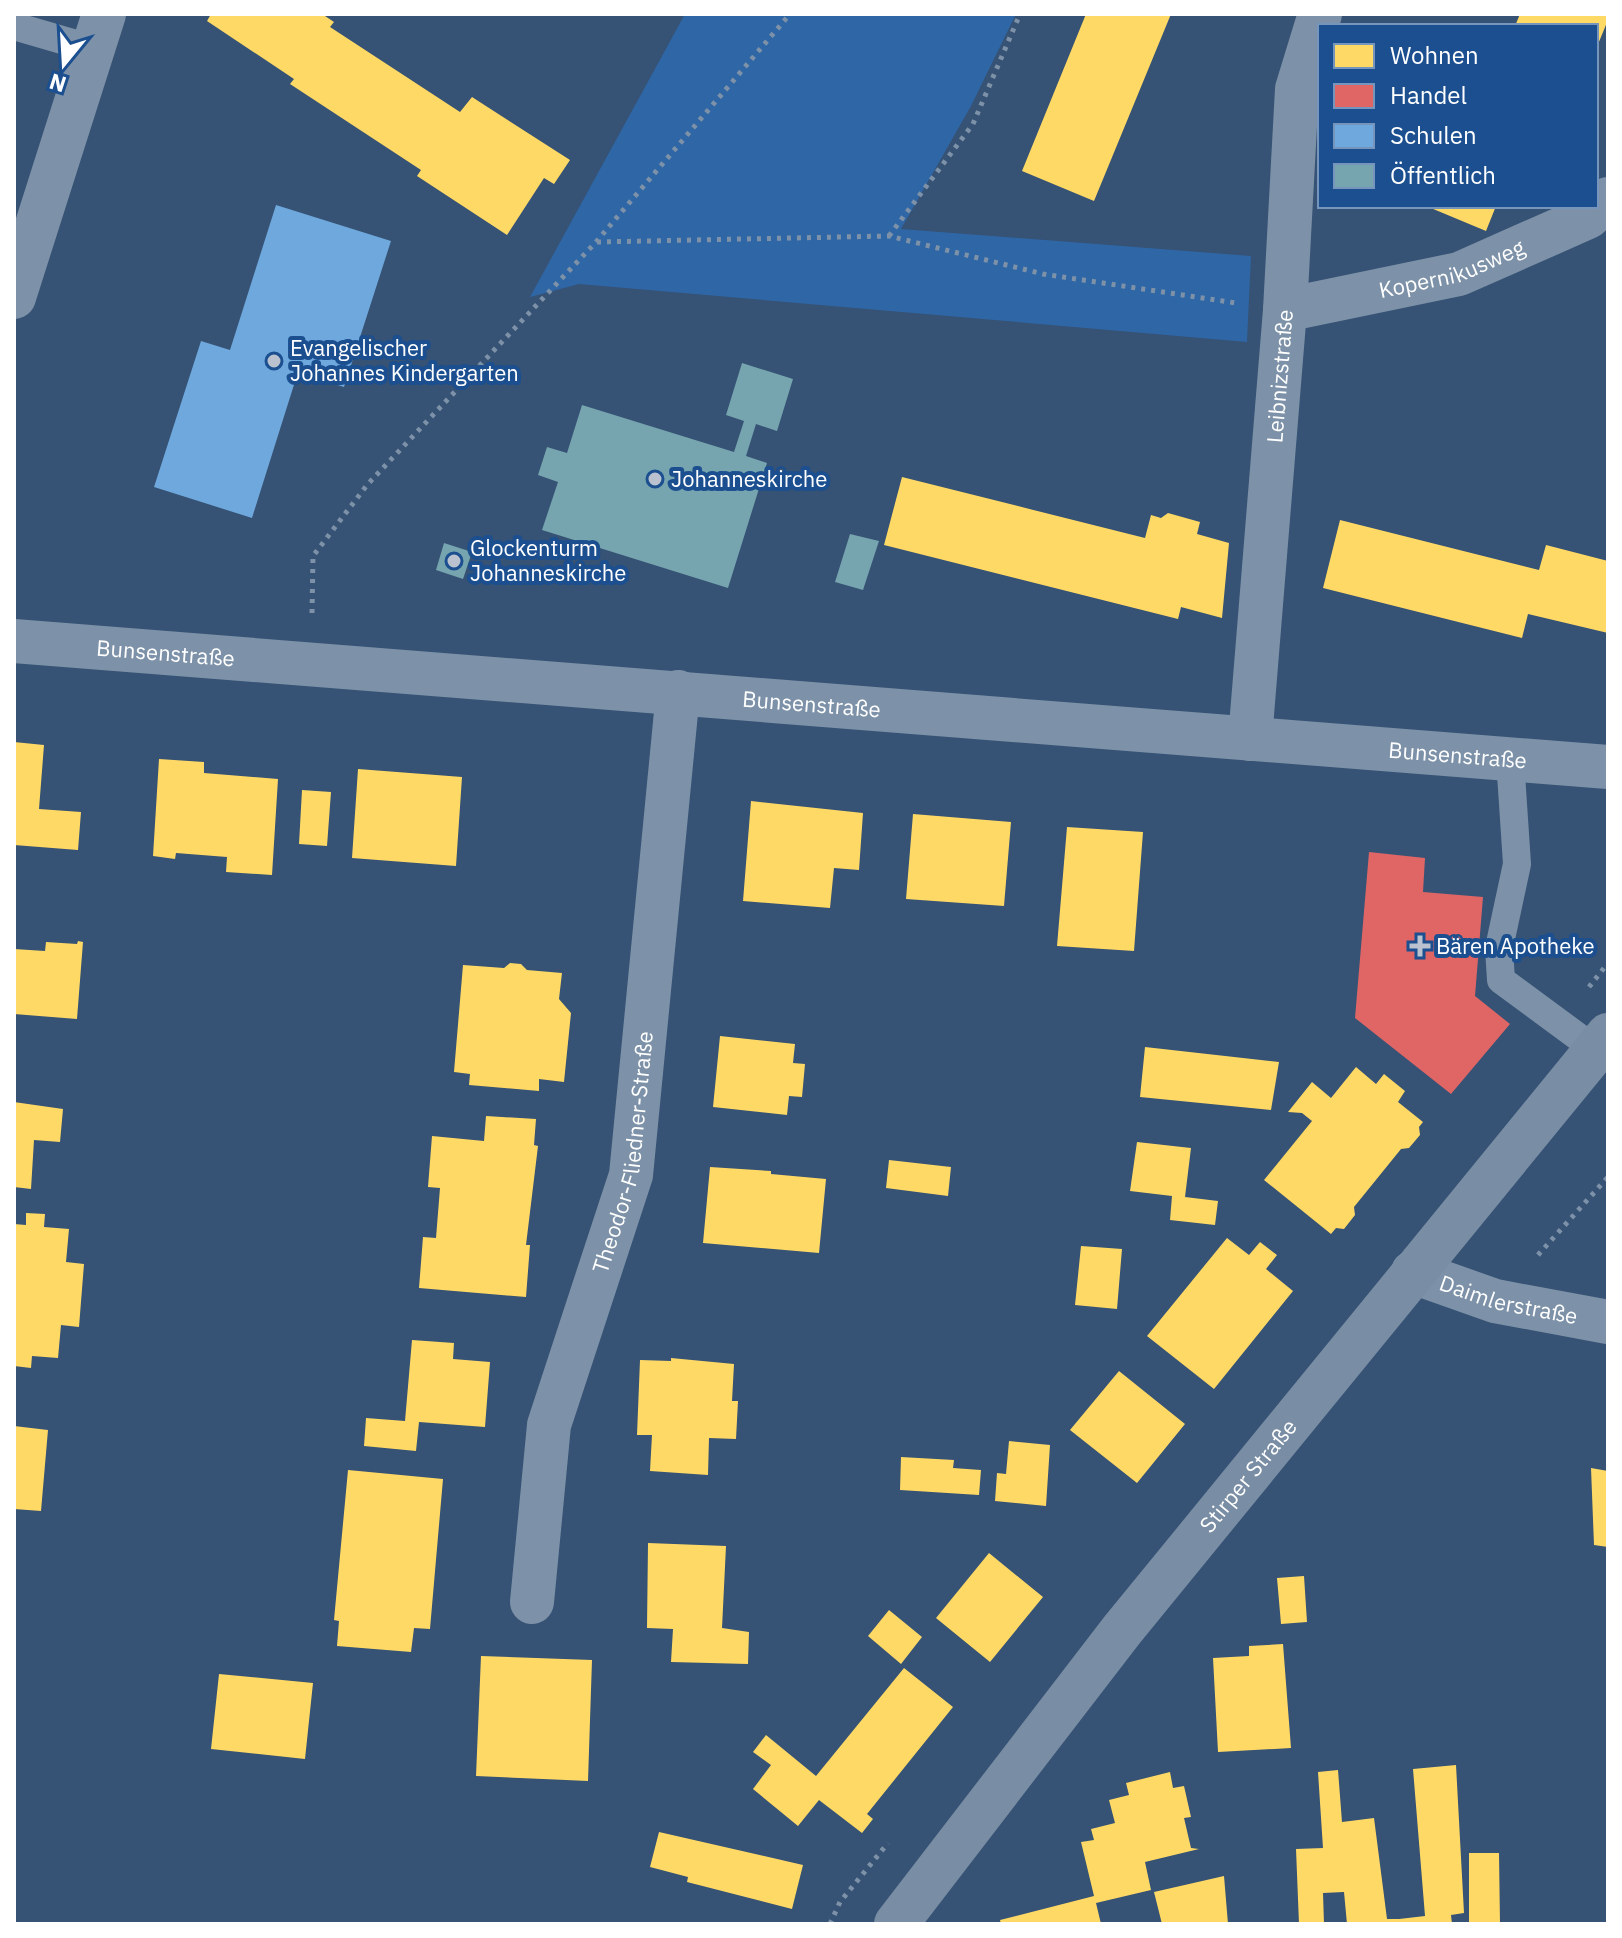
<svg xmlns="http://www.w3.org/2000/svg" width="1622" height="1938" viewBox="0 0 1622 1938" font-family="'IBM Plex Sans',sans-serif">
<style>
.green{fill:#2f66a5}
.homes{fill:#ffd966}
.shops{fill:#e06666}
.schools{fill:#6fa8dc}
.public{fill:#76a5af}
.lines{fill:none;stroke-linecap:round;stroke-linejoin:round}
.path{stroke:#7d92a8;stroke-width:5;stroke-dasharray:4 6;stroke-linecap:butt}
.service{stroke:#7d92a8;stroke-width:28}
.minor{stroke:#7d92a8;stroke-width:44}
.secondary{stroke:#798da4;stroke-width:44}
.poi-dot{fill:#b9c2ce;stroke:#1b4f8f;stroke-width:3}
.labels{text-anchor:middle;stroke-width:8;stroke-linejoin:round;paint-order:stroke}
.street-label{font-size:22px;fill:#fff;stroke:#1b4f8f}
.poi-label{font-size:22px;fill:#fff;stroke:#1b4f8f;text-anchor:start}
</style>
<rect width="100%" height="100%" fill="#365274"/>
<path class="green" d="M685 14H1016L971 106 901 229 1251 256 1247 342 579 284 530 297Z"/>
<path class="homes" d="M211 14H322L334 22 330 27 460 112 472 97 570 160 554 184 544 178 507 235 417 176 421 170 290 84 294 79 207 21Z
M1086 14H1171L1094 201 1022 171Z
M1520 14H1608V20L1596 49V26H1515Z
M1426 206H1496L1486 231Z
M902 477 1145 538 1151 515 1161 518 1168 513 1200 522 1197 534 1229 543 1222 618 1181 607 1178 619 884 545Z
M1340 520 1539 570 1546 545 1608 561V633L1528 614 1522 638 1323 588Z
M14 742 44 745 39 809 81 812 78 850 14 845Z
M159 759 204 762V773L278 779 272 875 226 872 227 857 176 853 175 859 153 856Z
M358 769 462 777 456 866 352 858Z
M302 790 331 792 327 846 299 844Z
M751 801 863 813 859 870 834 868 830 908 743 901Z
M913 814 1011 822 1004 906 906 899Z
M1067 827 1143 832 1134 951 1057 946Z
M78 941 83 942 77 1019 14 1014V949L45 951 46 942 77 944Z
M510 963 521 964 527 970 562 973 559 999 571 1013 564 1082 539 1079V1091L469 1085 470 1074 454 1072 463 965 504 968Z
M720 1036 795 1044 793 1063 805 1064 802 1097 789 1096 787 1115 713 1107Z
M1145 1047 1279 1062 1271 1110 1140 1097Z
M1356 1067 1376 1084 1384 1074 1405 1091 1398 1102 1423 1122 1419 1127 1420 1135 1409 1148 1401 1149 1354 1207 1355 1215 1344 1229 1336 1228 1331 1234 1264 1180 1312 1121 1302 1113 1288 1112 1312 1082 1331 1098Z
M14 1102 63 1109 60 1142 34 1140 31 1189 14 1187Z
M486 1116 536 1119 534 1145 538 1146 526 1245H530L526 1297 419 1288 423 1237 436 1238 440 1188 428 1187 432 1136 484 1141Z
M1137 1142 1191 1148 1185 1197 1218 1201 1215 1225 1170 1220 1172 1196 1130 1191Z
M889 1160 951 1167 948 1196 886 1188Z
M710 1167 771 1171V1174L826 1179 819 1253 703 1243Z
M26 1213 45 1214 44 1227 69 1229 66 1262 84 1264 79 1327 61 1325 58 1358 32 1356 31 1368 14 1366V1224L26 1225Z
M1227 1238 1249 1255 1260 1242 1277 1255 1266 1269 1293 1291 1214 1389 1147 1336Z
M1081 1246 1122 1249 1117 1309 1075 1305Z
M412 1340 454 1343 453 1359 490 1362 485 1427 419 1422 416 1451 364 1446 366 1418 405 1421Z
M671 1358 734 1364 732 1401H738L736 1439 709 1438 708 1475 650 1471 652 1435H637L640 1360 671 1361Z
M1119 1371 1185 1424 1137 1483 1070 1430Z
M14 1426 48 1430 41 1511 14 1509Z
M1009 1441 1050 1445 1046 1506 995 1501 997 1473 1006 1474Z
M901 1457 954 1460 953 1468 981 1470 979 1495 900 1490Z
M1591 1468 1608 1471V1547L1594 1545Z
M348 1470 443 1479 430 1629 414 1628 411 1652 337 1646 339 1621 334 1620Z
M648 1543 726 1546 722 1628 749 1632 748 1664 671 1662 673 1629 647 1628Z
M989 1553 1043 1597 990 1662 936 1618Z
M1304 1576 1307 1622 1281 1624 1277 1578Z
M889 1610 922 1637 901 1664 868 1636Z
M1283 1644 1291 1748 1218 1752 1213 1658 1249 1656V1646Z
M481 1656 592 1660 588 1781 476 1776Z
M904 1668 953 1707 867 1814 873 1819 862 1833 819 1800 798 1826 753 1789 771 1765 753 1752 766 1735 816 1776Z
M219 1674 313 1683 305 1759 211 1749Z
M1456 1765 1464 1913 1451 1915 1452 1924H1347L1344 1892 1323 1893 1324 1924H1299L1296 1849 1323 1848 1318 1772 1338 1770 1342 1822 1374 1818 1387 1919H1399L1425 1916 1413 1769Z
M1170 1772 1173 1788 1184 1786 1191 1817 1184 1818 1191 1848 1199 1849 1145 1862 1151 1890 1096 1903 1101 1924H1001L1000 1920 1094 1896 1081 1842 1094 1840 1091 1829 1115 1823 1109 1800 1129 1795 1126 1783Z
M659 1832 803 1865 792 1909 687 1882 688 1877 650 1867Z
M1469 1853H1499L1500 1924H1469Z
M1224 1876 1228 1924H1162L1154 1892Z"/>
<path class="shops" d="M1369 852 1425 858 1423 892 1483 897 1475 996 1510 1024 1451 1094 1355 1018Z"/>
<path class="schools" d="M276 205 391 241 344 387 298 372 252 518 154 487 201 341 230 350Z"/>
<path class="public" d="M742 363 793 379 777 431 756 424 746 456 767 463 728 588 542 530 558 482 538 475 547 447 567 453 582 405 734 452 744 421 726 415Z
M850 534 879 541 863 590 835 582Z
M444 543 472 552 463 579 436 570Z"/>
<g class="lines">
<path class="path" d="M889 236 973 124 1020 14
M597 242 889 236 1043 274 1236 303
M312 613 313 556 367 485 596 242 790 14
M1589 987 1608 963
M1538 1255 1608 1177
M830 1924 840 1902 888 1843"/>
<path class="service" d="M14 26 93 49
M1510 759 1517 864 1499 948 1501 980 1596 1050"/>
<g class="minor">
<path d="M14 297 104 14"/>
<path id="s1" d="M1285 310 1459 274 1588 217 1608 199"/>
<path id="s2" d="M14 641 1608 767"/>
<path id="s3" d="M1250 739 1285 310 1297 89 1320 14"/>
<path id="s4" d="M1413 1272 1495 1301 1608 1322"/>
<path id="s5" d="M532 1602 549 1425 631 1175 678 692"/>
</g>
<path class="secondary" id="s6" d="M896 1924 1122 1630 1608 1035"/>
</g>
<g class="poi-dot">
<circle cx="274" cy="361" r="8"/>
<circle cx="655" cy="479" r="8"/>
<circle cx="454" cy="561" r="8"/>
<path d="M1416 934h8v8h8v8h-8v8h-8v-8h-8v-8h8z"/>
</g>
<g class="labels">
<g class="street-label">
<text dy="8" stroke="none"><textPath href="#s1" startOffset="172">Kopernikusweg</textPath></text>
<text dy="8" stroke="none"><textPath href="#s3" startOffset="364">Leibnizstraße</textPath></text>
<text dy="8" stroke="none"><textPath href="#s2" startOffset="152">Bunsenstraße</textPath></text>
<text dy="8" stroke="none"><textPath href="#s2" startOffset="800">Bunsenstraße</textPath></text>
<text dy="8" stroke="none"><textPath href="#s2" startOffset="1448">Bunsenstraße</textPath></text>
<text dy="8" stroke="none"><textPath href="#s5" startOffset="462">Theodor-Fliedner-Straße</textPath></text>
<text dy="8" stroke="none"><textPath href="#s4" startOffset="100">Daimlerstraße</textPath></text>
<text dy="8" stroke="none"><textPath href="#s6" startOffset="570">Stirper Straße</textPath></text>
</g>
<g class="poi-label">
<text x="290" y="356">Evangelischer<tspan x="290" dy="25">Johannes Kindergarten</tspan></text>
<text x="671" y="487">Johanneskirche</text>
<text x="470" y="556">Glockenturm<tspan x="470" dy="25">Johanneskirche</tspan></text>
<text x="1436" y="954">Bären Apotheke</text>
</g>
</g>
<rect width="1622" height="1938" fill="none" stroke="#ffffff" stroke-width="32"/>
<rect x="1318" y="24" width="280" height="184" fill="#1b4f8f" stroke="#7695bc" stroke-width="2"/>
<rect x="1334" y="44" width="40" height="24" fill="#ffd966" stroke="#7695bc" stroke-width="2"/>
<text x="1390" y="64" font-size="24" fill="#ffffff">Wohnen</text>
<rect x="1334" y="84" width="40" height="24" fill="#e06666" stroke="#7695bc" stroke-width="2"/>
<text x="1390" y="104" font-size="24" fill="#ffffff">Handel</text>
<rect x="1334" y="124" width="40" height="24" fill="#6fa8dc" stroke="#7695bc" stroke-width="2"/>
<text x="1390" y="144" font-size="24" fill="#ffffff">Schulen</text>
<rect x="1334" y="164" width="40" height="24" fill="#76a5af" stroke="#7695bc" stroke-width="2"/>
<text x="1390" y="184" font-size="24" fill="#ffffff">Öffentlich</text>
<g transform="translate(64 64) rotate(198)" stroke="#1b4f8f" stroke-width="6" paint-order="stroke">
<path d="M0-6L14 30L0 20L-14 30Z" fill="#ffffff"/>
<text y="-12" font-size="22" font-weight="bold" text-anchor="middle" fill="#ffffff">N</text>
</g>
</svg>
